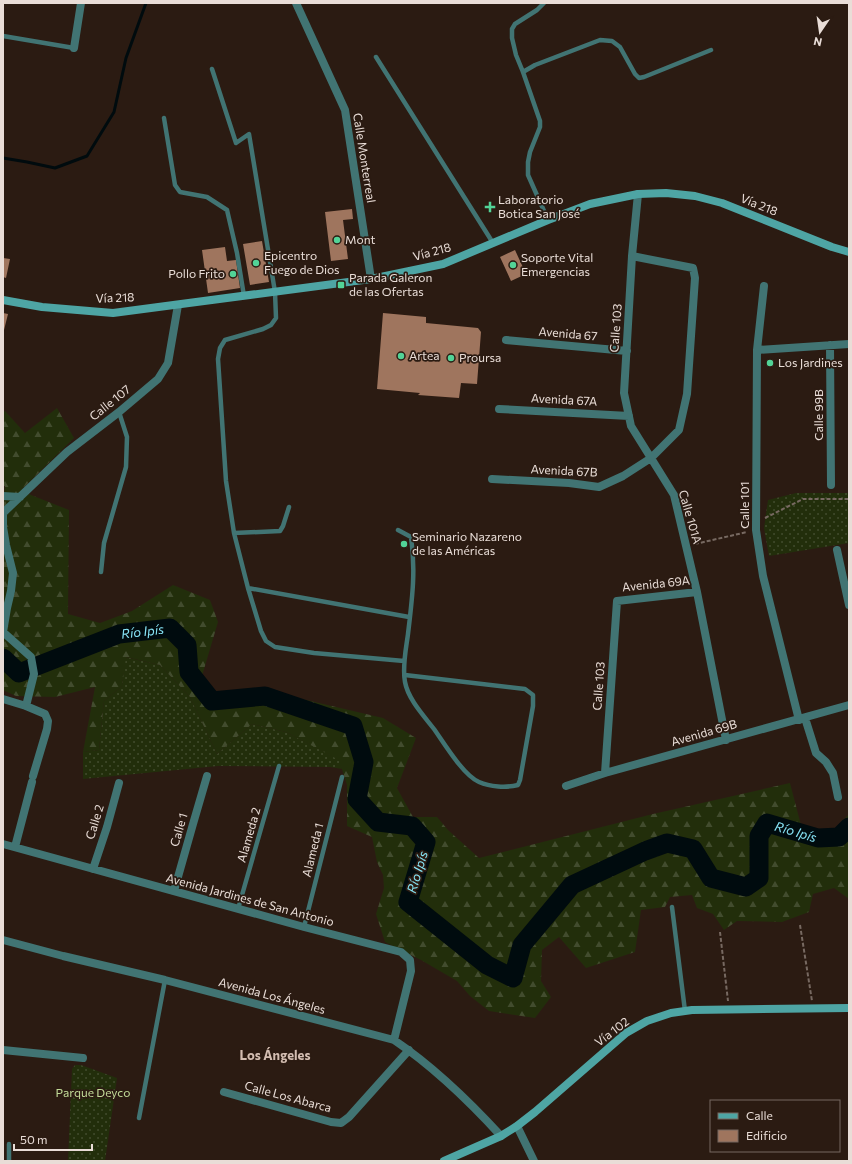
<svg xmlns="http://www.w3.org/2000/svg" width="852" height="1164" viewBox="0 0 852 1164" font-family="Commissioner,sans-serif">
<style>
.grass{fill:url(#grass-dots)}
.forest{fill:url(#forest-firs)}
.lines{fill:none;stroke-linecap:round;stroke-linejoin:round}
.stream{stroke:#000b0e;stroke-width:3}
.river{stroke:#000b0e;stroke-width:19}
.building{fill:#9f755e}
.path{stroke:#776961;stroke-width:2;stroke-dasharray:4 2;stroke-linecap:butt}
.lane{stroke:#417473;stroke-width:4.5}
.street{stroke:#417473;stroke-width:8}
.secondary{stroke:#4ea5a4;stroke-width:8}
.poi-dot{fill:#52d397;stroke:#2b1b12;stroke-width:1.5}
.labels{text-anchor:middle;stroke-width:3.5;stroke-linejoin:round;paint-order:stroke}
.street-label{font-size:12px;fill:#e9ddd7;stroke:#2b1b12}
.poi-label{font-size:12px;fill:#e9ddd7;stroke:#2b1b12;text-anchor:start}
.park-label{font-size:12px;fill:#c2db98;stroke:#2b1b12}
.water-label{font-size:13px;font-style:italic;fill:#87e5f7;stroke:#2b1b12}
.neighbourhood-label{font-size:13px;font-weight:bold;fill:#d3bdb1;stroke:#2b1b12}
</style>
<defs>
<pattern id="grass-dots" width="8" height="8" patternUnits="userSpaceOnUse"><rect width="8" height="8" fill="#222e0b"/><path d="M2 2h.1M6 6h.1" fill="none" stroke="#424c2e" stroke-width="1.8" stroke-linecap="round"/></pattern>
<pattern id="forest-firs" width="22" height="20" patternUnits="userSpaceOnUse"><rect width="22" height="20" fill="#222e0b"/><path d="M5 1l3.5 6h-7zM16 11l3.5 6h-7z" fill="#424c2e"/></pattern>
</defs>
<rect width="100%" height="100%" fill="#2b1b12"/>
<path class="grass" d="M796 493H849V543L769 556 764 528 768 500Z
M125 657 160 665 190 697 217 754 252 724 286 732 340 760 342 769 330 767 218 766 83 779V752L99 750 104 701 122 686Z
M75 1065H81L117 1078 105 1161H68L72 1069Z"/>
<path class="forest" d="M57 408 74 438 22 489 31 495 69 510 68 614 100 623 132 611 173 585 210 600 218 622 202 676 212 695 272 692 383 718 416 738 397 788 413 817H437L448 830 479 858 653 814 790 783 802 829 834 830 849 814V899L834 888 813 894 809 912 782 922 737 921 724 930 713 914 697 908 692 895 670 897 665 907 641 910 635 952 586 968 559 937 542 950 541 981 551 997 535 1018 489 1011 470 996 457 981 421 960 385 942 376 914 384 888 383 875 377 862 372 837 347 826V785L339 760 286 732 252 724 217 754 190 697 160 665 126 657 122 686 104 701 99 750 83 752 95 687 55 697 16 696 3 690V503L5 486H3V412L5 411 25 433Z"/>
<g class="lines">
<path class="stream" d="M3 158 27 162 55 168 87 156 114 112 126 58 146 3"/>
<path class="river" id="s1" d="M3 658 19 673 119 634 170 628 187 645 189 672 212 701 265 696 353 726 364 762 357 799 378 822 412 826 426 842 408 902 487 965 513 978 522 945 572 885 645 851 667 843 693 849 711 878 746 887 759 878V836L767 823 818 838 839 837 849 827"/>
</g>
<path class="building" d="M352 209 353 219 343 220 348 259 331 261 325 212Z
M262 241 269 282 250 285 243 244Z
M225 247 227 261 236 260 240 288 208 293 202 250Z
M515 250 526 274 511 281 500 257Z
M3 258 10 259 6 278 3 277Z
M3 313 8 314 4 330H3Z
M383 313 426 317V323L478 328 481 332 477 384 461 383 459 398 418 395 420 393 377 389Z"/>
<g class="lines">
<path class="path" d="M765 518 803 499H849
M695 544 747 532
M800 925 812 1001
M720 932 728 1001"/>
<path class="lane" d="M544 3 537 10 515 24 512 29V38L516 55 523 72 540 121V127L530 152 528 162V175L548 220
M3 36 74 48
M376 57 493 243
M212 69 236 143 249 134 275 292 276 318 271 325 263 329 225 340 220 348 218 359 226 481 234 533 248 588 261 631 266 641 275 647 314 653 404 661
M523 72 535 65 600 40 612 41 620 47 635 74 639 78 644 77 711 50
M164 118 175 185 180 192 207 197 227 210 237 253 244 296
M398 530 411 537C416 571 412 600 408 634 406 649 402 667 405 682 408 699 424 716 434 729 444 743 463 775 479 782 490 787 506 788 518 785L520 780 533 706V695L525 689 405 675
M234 533 280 531 283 526 289 507
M101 572 104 543 126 467 127 437 119 412
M248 588 409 617
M672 907 685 1011
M238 909 279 766
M304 927 342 777
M139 1118 165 980
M9 1161V1144"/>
<path class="street" d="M296 3 345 110 371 279
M74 48 81 3
M638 194 632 256 624 393 631 426 674 495 697 592 726 740
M764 286 757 350 756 530 763 576 799 720
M506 340 627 351
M830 345 831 485
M757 350 849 344
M499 409 629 416
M492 479 569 483 599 487 623 476 651 458 679 430 687 394 695 278 693 268 632 256
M3 496 20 497
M837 550 849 605
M3 699 26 706 45 714 48 721 47 729 33 776
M26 706 34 674 31 657 3 632 7 608 11 591 13 573 6 545 3 527V513L67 452 119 412 158 379 168 363 178 305
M805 718 816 753 826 762 833 773 838 797
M605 773 617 601 697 592
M566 786 605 773 849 705
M3 844 304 927 401 952 410 960 411 971 394 1040
M15 847 32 782
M93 869 107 827 119 783
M174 891 193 824 207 776
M3 940 63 956 165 980 394 1040C434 1067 469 1101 501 1136
M3 1050 83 1058
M224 1092 331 1122 341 1123 349 1117 409 1050
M517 1126 534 1161"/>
<path class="secondary" d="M3 300 42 307 113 313 371 279 443 264 548 220 590 204 638 194 666 193 695 196 722 203 832 247 849 252
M444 1161 501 1136 517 1126 535 1112 626 1033 647 1021 671 1013 692 1010 849 1008"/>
</g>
<g class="poi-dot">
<path d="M488 201h4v4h4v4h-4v4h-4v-4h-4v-4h4z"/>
<circle cx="337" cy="240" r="4"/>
<circle cx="256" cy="263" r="4"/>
<circle cx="513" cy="265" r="4"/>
<circle cx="233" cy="274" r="4"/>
<rect x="337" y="281" width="8" height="8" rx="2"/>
<circle cx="401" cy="356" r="4"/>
<circle cx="451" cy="358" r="4"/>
<circle cx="770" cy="363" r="4"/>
<circle cx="404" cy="544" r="4"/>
</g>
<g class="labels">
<g class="street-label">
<text transform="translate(364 158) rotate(81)" y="4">Calle Monterreal</text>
<text transform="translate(759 205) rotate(22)" y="4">Vía 218</text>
<text transform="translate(432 252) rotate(-15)" y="4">Vía 218</text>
<text transform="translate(115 298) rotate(-2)" y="4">Vía 218</text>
<text transform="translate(616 328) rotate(-86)" y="4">Calle 103</text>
<text transform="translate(568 334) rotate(5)" y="4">Avenida 67</text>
<text transform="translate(564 400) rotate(3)" y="4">Avenida 67A</text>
<text transform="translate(110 403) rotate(-39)" y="4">Calle 107</text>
<text transform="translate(819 415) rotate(-90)" y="4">Calle 99B</text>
<text transform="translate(564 471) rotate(3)" y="4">Avenida 67B</text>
<text transform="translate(745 505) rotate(-90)" y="4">Calle 101</text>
<text transform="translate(690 517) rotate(74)" y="4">Calle 101A</text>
<text transform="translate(656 584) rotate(-6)" y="4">Avenida 69A</text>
<text transform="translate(599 686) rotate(-86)" y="4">Calle 103</text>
<text transform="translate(704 733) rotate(-16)" y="4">Avenida 69B</text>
<text transform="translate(95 822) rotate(-73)" y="4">Calle 2</text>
<text transform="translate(179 830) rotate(-74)" y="4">Calle 1</text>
<text transform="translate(249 835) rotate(-74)" y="4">Alameda 2</text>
<text transform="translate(313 850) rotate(-76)" y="4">Alameda 1</text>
<text transform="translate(250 900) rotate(15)" y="4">Avenida Jardines de San Antonio</text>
<text transform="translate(272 996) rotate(15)" y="4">Avenida Los Ángeles</text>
<text transform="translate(612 1032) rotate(-37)" y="4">Vía 102</text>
<text transform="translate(288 1097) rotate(15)" y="4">Calle Los Abarca</text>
</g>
<g class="poi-label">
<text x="498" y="204">Laboratorio<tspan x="498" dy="14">Botica San José</tspan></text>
<text x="345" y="244">Mont</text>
<text x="264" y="260">Epicentro<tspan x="264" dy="14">Fuego de Dios</tspan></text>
<text x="521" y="262">Soporte Vital<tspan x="521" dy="14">Emergencias</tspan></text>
<text x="225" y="278" text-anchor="end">Pollo Frito</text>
<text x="349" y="282">Parada Galeron<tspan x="349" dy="14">de las Ofertas</tspan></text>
<text x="409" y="360">Artea</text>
<text x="459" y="362">Proursa</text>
<text x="778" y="367">Los Jardines</text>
<text x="412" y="541">Seminario Nazareno<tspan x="412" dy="14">de las Américas</tspan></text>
</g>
<g class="park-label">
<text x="93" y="1097">Parque Deyco</text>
</g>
<g class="water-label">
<text dy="5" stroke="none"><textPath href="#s1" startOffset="153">Río Ipís</textPath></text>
<text dy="5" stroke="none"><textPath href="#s1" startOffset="1186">Río Ipís</textPath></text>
<text transform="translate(417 872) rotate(-73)" y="5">Río Ipís</text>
</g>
<g class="neighbourhood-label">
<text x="275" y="1060">Los Ángeles</text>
</g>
</g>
<rect width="852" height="1164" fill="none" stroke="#e9ddd7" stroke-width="8"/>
<rect x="710" y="1100" width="130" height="52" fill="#2b1b12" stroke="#776961"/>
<rect x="718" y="1113" width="20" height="6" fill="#4ea5a4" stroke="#776961"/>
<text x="746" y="1120" font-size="12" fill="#e9ddd7">Calle</text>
<rect x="718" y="1130" width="20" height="12" fill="#9f755e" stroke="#776961"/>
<text x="746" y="1140" font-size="12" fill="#e9ddd7">Edificio</text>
<g transform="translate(820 32) rotate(193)" stroke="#2b1b12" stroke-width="3" paint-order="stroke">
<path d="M0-3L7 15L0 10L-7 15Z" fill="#e9ddd7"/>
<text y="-6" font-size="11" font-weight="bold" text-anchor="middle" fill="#e9ddd7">N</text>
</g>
<path d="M14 1144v6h78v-6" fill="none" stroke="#e9ddd7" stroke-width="2"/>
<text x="20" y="1144" font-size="12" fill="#e9ddd7" stroke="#2b1b12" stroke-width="3" paint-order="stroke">50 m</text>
</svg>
